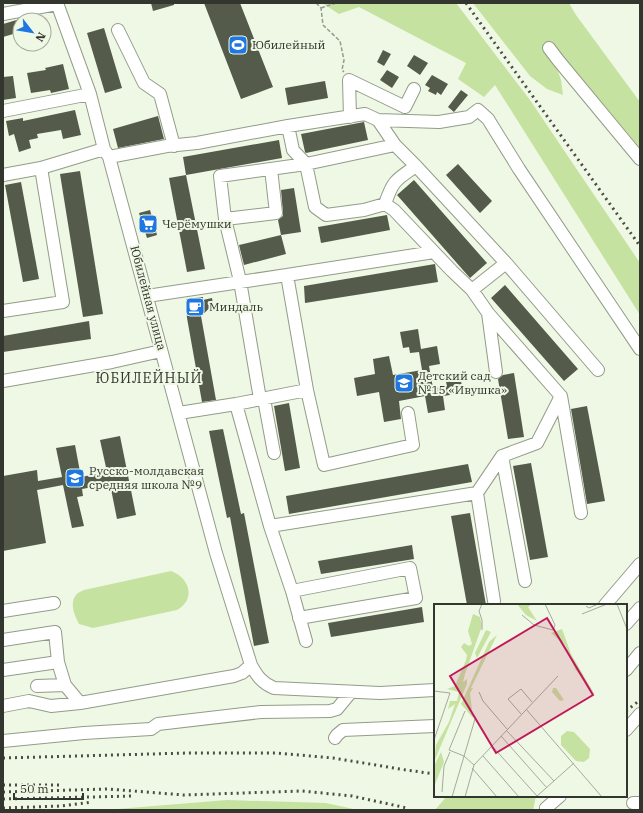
<svg xmlns="http://www.w3.org/2000/svg" width="643" height="813" viewBox="0 0 643 813" font-family="'IBM Plex Serif',serif">
<style>
.green{fill:#c5e2a0}
.building{fill:#545b4a}
.lines{fill:none;stroke-linecap:round;stroke-linejoin:round}
.minor-casing{stroke:#939c89;stroke-width:14}
.path{stroke:#969c8e;stroke-width:1.5;stroke-dasharray:4 2;stroke-linecap:butt}
.minor{stroke:#fff;stroke-width:12}
.rail{stroke:#4a4d45;stroke-width:3;stroke-dasharray:2 4;stroke-linecap:butt}
.labels{text-anchor:middle;stroke-width:4;stroke-linejoin:round;paint-order:stroke}
.poi-label{font-size:12px;fill:#33362f;stroke:#eff8e4;text-anchor:start}
.street-label{font-size:12px;fill:#33362f;stroke:#eff8e4}
.quarter-label{font-size:14px;letter-spacing:1px;fill:#33362f;stroke:#eff8e4}
.inset-road{fill:none;stroke:#a4aa9c;stroke-width:1}
.view{fill:#c2185b;fill-opacity:0.15;stroke:#c2185b;stroke-width:2}
.inset-edge{fill:none;stroke:#33362f;stroke-width:2}
</style>
<rect width="100%" height="100%" fill="#eff8e4"/>
<path class="green" d="M322 3H456L530 100 640 263V315L495 85 484 97 458 79 466 63 359 7 339 14Z
M473 3H569L576 15 640 102V148L600 100 558 60 556 66 561 80 563 95 547 89 530 76Z
M171 571C190 578 196 599 177 610L93 628 79 624C75 616 69 604 76 595 77 593 82 591 84 590Z
M448 796H536L533 810H434C440 806 442 800 448 796Z
M227 800 326 803 358 810H105Z"/>
<path class="building" d="M151 3H174V5L153 11Z
M204 3H240L273 87 241 99Z
M20 19V32L3 37V24Z
M104 28 122 88 105 93 87 33Z
M383 50 391 54 384 66 377 62Z
M414 55 428 63 420 75 407 66Z
M63 64 69 89 51 93 50 90 31 93 27 73 46 70 45 68Z
M387 70 399 77 392 88 380 80Z
M432 75 448 84 441 95 437 92 436 95 428 91 430 88 425 85Z
M13 76 16 98 3 100V77Z
M325 81 328 98 288 105 285 88Z
M461 90 468 95 454 112 448 107Z
M75 110 81 135 63 139 61 130 37 134 38 138 29 140 31 148 19 152 14 134 9 136 6 121 23 118V121Z
M158 116 164 139 118 148 113 129Z
M364 122 368 140 306 153 305 152 301 134Z
M279 140 282 158 186 175 183 157Z
M458 164 492 201 480 213 446 175Z
M80 171 103 314 83 317 60 174Z
M186 175 205 269 187 272 169 178Z
M414 180 487 263 470 278 397 195Z
M21 182 39 279 23 282 5 185Z
M294 188 301 232 281 235 286 254 244 265 239 245 281 235 278 220 283 216V213L281 190Z
M150 210 157 235 147 238 139 213Z
M387 215 390 230 321 243 318 227Z
M435 264 438 282 305 303 304 286Z
M505 285 578 369 564 381 491 298Z
M203 297V300L212 298 213 305 201 316 216 400 202 402 187 318 186 299Z
M89 321 91 339 3 352V336Z
M418 329 421 349 437 346 440 364 429 366 433 388 447 386 445 378 460 375 463 393 443 396 445 410 428 413 425 396 399 401 401 419 384 422 379 392 357 396 354 378 375 374 373 359 389 356 393 375 422 370 419 352 410 353 409 347 403 348 400 332Z
M514 373 524 437 508 439 498 379 503 375Z
M289 403 300 468 285 471 274 406Z
M587 406 605 501 587 504 571 409Z
M223 429 241 514 244 513 269 643 254 646 230 517 227 518 209 431Z
M120 436 136 515 117 519 110 484 82 489 83 496 77 497 84 526 72 528 63 485 37 490 46 543 3 551V476L37 470 38 481 62 477 56 448 75 445 81 477 107 472 100 440Z
M531 463 548 557 530 560 513 466Z
M468 464 472 482 289 514 286 496Z
M470 513 486 605H467L451 516Z
M412 545 414 559 321 574 318 561Z
M422 607 424 622 331 637 328 623Z"/>
<g class="lines">
<defs>
<path id="minor" d="M57 3 90 94 104 149 109 157 216 553 251 665C257 676 262 683 274 688L380 693 435 690
M3 14 57 4
M118 30 144 83 160 94 174 146
M549 48 558 60 640 159
M3 111 90 94
M350 117 349 80 405 107 414 89
M378 120 395 145 416 166 506 263 472 290
M288 126 293 150 306 164 395 145
M109 157 167 146 197 143 288 126 365 114 378 120 439 122 469 117 478 110 488 119 519 169 640 349
M3 175 41 168 104 149
M385 204C393 180 396 180 416 166
M225 219 240 281 260 399
M506 263 598 370
M287 275 434 252
M147 296 287 275 307 390 236 404 179 413
M3 311 63 302 41 168
M488 313 496 372
M3 381 112 362 161 351
M307 390 324 465 413 445 408 413
M561 396 581 513
M264 399 274 453
M236 404 270 526 477 493 502 456 537 443 559 400 560 395 488 313 472 290 452 271 394 210 385 204 364 210 326 215 315 207 306 164 220 176 225 219 276 213 271 169
M502 456 525 581
M477 493 494 601
M270 526 292 591 306 641
M292 591 410 568 416 598 299 618
M605 605 640 564
M3 611 54 603
M626 624 640 608
M3 640 55 632 58 662 65 685 80 703
M3 670 58 662
M626 670 640 653
M37 686 65 685
M3 706 29 701 51 706 80 703 234 676 242 673 251 665
M626 730 640 714
M335 738 337 735 343 730 435 726
M3 741 84 733 151 729 158 724 261 712 330 711 337 709 351 692
M633 803H640
M547 810 546 808 560 796"/>
</defs>
<use href="#minor" class="minor-casing"/>
<path class="path" d="M316 3 321 8 323 25 340 41 344 60 342 70 344 72
M321 8 336 3"/>
<use href="#minor" class="minor"/>
<path class="rail" d="M466 3 640 246
M626 711 640 700
M3 758 188 753H276L333 758 406 770 435 774
M3 785H61
M3 792 108 789 184 795 302 791 352 796 407 808
M3 799 134 796
M3 808 61 806 92 802"/>
</g>
<defs>
<symbol id="stadium-square" viewBox="-11 -11 22 22"><rect x="-9" y="-9" width="18" height="18" rx="4" fill="#1f77e1" stroke="#eff8e4"/><path d="M0-5a6.5 5 0 1 0 0 10a6.5 5 0 1 0 0-10ZM-3.5-1.8h7v3.6h-7Z" fill="#fff"/></symbol>
<symbol id="supermarket-square" viewBox="-11 -11 22 22"><rect x="-9" y="-9" width="18" height="18" rx="4" fill="#1f77e1" stroke="#eff8e4"/><path d="M-6-5.5h2.5l.6 2H6L4.5 2H-2.5L-4.4-4H-6ZM-1.5 3.2a1.3 1.3 0 1 0 .1 0ZM3 3.2a1.3 1.3 0 1 0 .1 0Z" fill="#fff"/></symbol>
<symbol id="cafe-square" viewBox="-11 -11 22 22"><rect x="-9" y="-9" width="18" height="18" rx="4" fill="#1f77e1" stroke="#eff8e4"/><path d="M-5.5-4.5H6V0H3Q3 3.5 0 3.5H-2.5Q-5.5 3.5-5.5 0ZM3-3.2v2h1.7v-2ZM-6 4.5H4V6H-6Z" fill="#fff"/></symbol>
<symbol id="school-square" viewBox="-11 -11 22 22"><rect x="-9" y="-9" width="18" height="18" rx="4" fill="#1f77e1" stroke="#eff8e4"/><path d="M0-5L7-2L0 1L-7-2ZM-4 1L0 2.5L4 1V4Q0 6-4 4Z" fill="#fff"/></symbol>
</defs>
<g fill-rule="evenodd">
<use href="#stadium-square" x="227" y="34" width="22" height="22"/>
<use href="#supermarket-square" x="137" y="213" width="22" height="22"/>
<use href="#cafe-square" x="184" y="296" width="22" height="22"/>
<use href="#school-square" x="393" y="372" width="22" height="22"/>
<use href="#school-square" x="64" y="467" width="22" height="22"/>
</g>
<g class="labels">
<g class="poi-label">
<text x="252" y="49">Юбилейный</text>
<text x="162" y="228">Черёмушки</text>
<text x="209" y="311">Миндаль</text>
<text x="418" y="380">Детский сад<tspan x="418" dy="14">№15 «Ивушка»</tspan></text>
<text x="89" y="475">Русско-молдавская<tspan x="89" dy="14">средняя школа №9</tspan></text>
</g>
<g class="street-label">
<text transform="translate(148 298) rotate(75)" y="4">Юбилейная улица</text>
</g>
<g class="quarter-label">
<text x="149" y="383">ЮБИЛЕЙНЫЙ</text>
</g>
</g>
<g transform="translate(434 604)">
<rect width="193" height="193" fill="#eff8e4"/>
<path d="M83 0H98L94 3 103 17 92 11ZM39 10 46 13 48 22 31 70 29 78 33 75V80L0 158 2 141 15 118 21 100 14 105 16 97H23L25 88 13 85 21 82 32 56 33 51 27 43 30 39 35 42 38 40 34 27ZM128 25 137 50 161 91 141 65 131 41 117 29ZM52 26 57 28 43 54 41 49ZM63 31 37 84H39L36 89 39 114 27 100 55 38ZM119 84H122L130 96 126 97 118 88ZM133 127 140 128 156 145 155 154 150 158 142 157 127 141V132ZM7 148 10 158 0 183V162Z" fill="#c5e2a0"/>
<path class="inset-road" d="M48 0 45 7 48 16V26M183 0 193 25M152 2 155 4 164 0M148 10 173 0M88 11 100 21 119 26 121 21 111 0M0 87 16 89 0 136M45 88 49 97 73 125M92 105 168 193M31 107 15 146 30 152 40 161M87 110 74 95 87 85 98 98M72 126 120 177M67 132 113 184M58 142 103 192M49 152 85 193M38 164 63 193M8 188 10 162 16 148M18 193 41 115M31 193 40 161 124 72M102 193 140 159"/>
<path class="view" d="M113 14 159 91 62 149 16 72Z"/>
<rect width="193" height="193" class="inset-edge"/>
</g>
<rect width="643" height="813" fill="none" stroke="#33362f" stroke-width="8"/>
<g transform="translate(32 32) rotate(121)"><circle r="19" fill="#eff8e4" stroke="#a4aa9c"/>
<path d="M0-3L7 15L0 10L-7 15Z" fill="#1f77e1"/>
<text y="-6" font-size="11" font-weight="bold" text-anchor="middle" fill="#33362f">N</text>
</g>
<path d="M14 793v6h69v-6" fill="none" stroke="#33362f" stroke-width="2"/>
<text x="20" y="793" font-size="12" fill="#33362f" stroke="#eff8e4" stroke-width="3" paint-order="stroke">50 m</text>
</svg>
